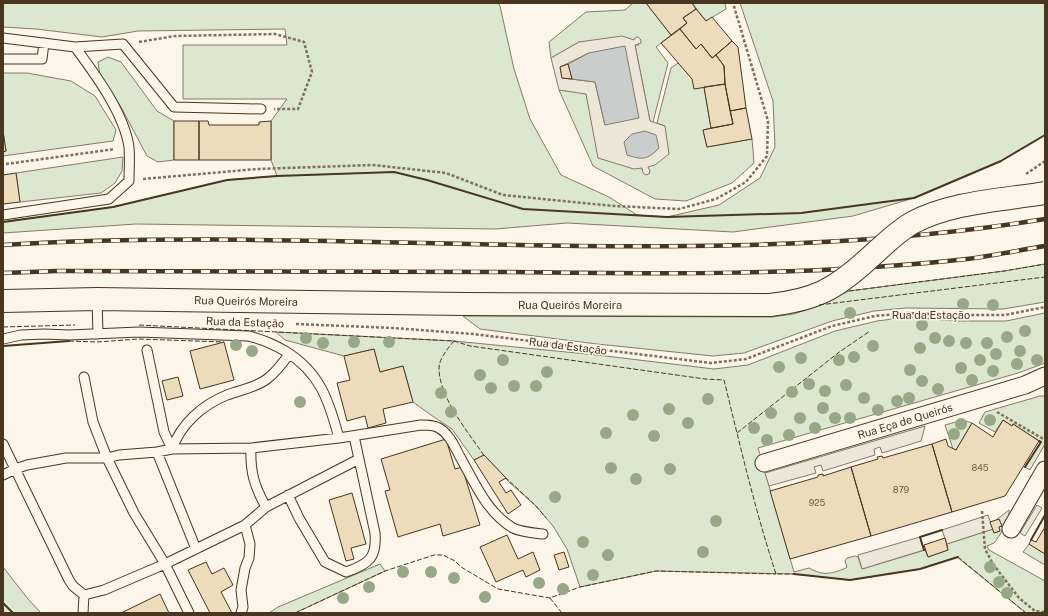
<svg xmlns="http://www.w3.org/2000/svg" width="1048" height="616" viewBox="0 0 1048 616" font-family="'Public Sans',sans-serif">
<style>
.green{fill:#dce7d0;stroke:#887966}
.parking{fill:#ede7d9;stroke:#887966;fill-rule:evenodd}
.water{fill:#c9cecd;stroke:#887966}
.building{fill:#ecdcbc;stroke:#4a3520}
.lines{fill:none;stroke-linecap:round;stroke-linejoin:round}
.lane-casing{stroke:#4a3520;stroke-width:11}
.street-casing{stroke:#4a3520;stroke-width:19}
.secondary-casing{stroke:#4a3520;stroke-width:24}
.path{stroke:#7f6f5c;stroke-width:2.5;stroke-dasharray:3 2;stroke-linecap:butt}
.lane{stroke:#fbf6e9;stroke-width:9}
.street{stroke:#fbf6e9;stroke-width:17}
.secondary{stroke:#fbf6e9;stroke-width:22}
.rail-casing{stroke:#4a3520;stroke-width:4.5}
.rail{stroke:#fbf6e9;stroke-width:3;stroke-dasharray:9;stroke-linecap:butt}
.secondary-bridge-casing{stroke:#4a3520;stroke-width:24;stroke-linecap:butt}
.secondary-bridge{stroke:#fbf6e9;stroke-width:22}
.fence{stroke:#4a3520;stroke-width:1;stroke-dasharray:5 2;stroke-linecap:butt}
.wall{stroke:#4a3520;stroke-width:2}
.tree{fill:#96a887}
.labels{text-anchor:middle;stroke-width:3;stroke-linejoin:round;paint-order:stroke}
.number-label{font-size:9px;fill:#725f47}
.street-label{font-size:11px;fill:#4a3520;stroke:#fbf6e9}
</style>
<rect width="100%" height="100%" fill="#fbf6e9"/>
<path class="green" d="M3 3H498L500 6 514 69 530 119 561 175 609 197 637 215 667 217 719 205 760 178 775 147 773 101 740 3H1045V135L1001 161 914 198 853 216 733 232 567 223 495 229 136 224 3 233V222L113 207 227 180 277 176 271 160V121L287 99H183V45H287L285 29 138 31 102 37 36 29 3 27Z
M633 3H646L671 35 656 47 668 63 653 122 650 121 635 45H639L634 40 579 42 551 58 549 42 586 12 625 10Z
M692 3H725L726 9 706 21Z
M108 57 121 62 157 111 174 121V160L158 162 147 156 121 107 100 75 98 62Z
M678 63 704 87 711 128 703 130 707 147 752 139 754 163 732 183 686 201 655 199 593 166 559 90 586 93 599 158 642 168V170L647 167 665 126 657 123 671 68Z
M3 73H27L71 81 95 96 116 130 113 141 3 156V152L6 151 3 131Z
M123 157 122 171 115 183 101 193 20 202 16 173Z
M1045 264V302L1003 309 906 308 874 311 832 321 744 353 713 356 597 344 480 329 463 316 772 317 794 314 819 305 849 291 1004 271Z
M1045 313V363L1018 373 758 448 794 572 809 568C823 576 831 574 846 568L847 567 845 561 847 558 855 556 858 557 862 569 925 550 928 557 948 550 947 544 993 529 994 533 1000 531 999 527 1002 526 1000 523 996 520 1009 510C1011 516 999 538 994 543 992 544 989 545 987 546L989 550 1045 581V613H1026L957 557 920 569 850 580 794 574 656 571 580 587 567 549 553 526 536 506 510 483 484 455 474 460 452 429 431 415 413 402 403 366 380 372 374 349 344 356 285 340 276 332 454 341 597 355 714 369 748 365 835 331 877 321 908 317 956 321H1006Z
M1040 396H1045V444L1030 470 1025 467 1041 442 1013 424 1012 426 1003 420 995 432 979 423 985 412Z
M963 420 972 423 956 450 953 449 945 425Z
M1029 544 1045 554V565L1023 552Z
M380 564 385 571 295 613H269L278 607Z
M3 567 28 599 41 613H3Z"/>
<path class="parking" d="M622 36 634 40 636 37H638L641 40V43L635 45 650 121 665 126 669 154 655 165 648 167 650 171 649 174 646 175 643 173 642 168 634 169 598 158 586 94 559 90 551 58 579 42ZM589 53 605 125 595 82 562 78 560 67Z
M925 426 921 441 882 453 880 447 874 449 875 455 823 471 821 465 814 467 816 473 769 486 765 473Z
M1037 505 1042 508 1025 536 1020 533Z
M988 515 993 529 947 544 942 530Z
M920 537 924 550 862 569 858 555Z"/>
<path class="water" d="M625 46 639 118 605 125 595 82 572 79 568 64 589 53Z
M645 131 656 135 659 148C648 160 642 160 627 155L624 142 632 134Z"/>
<path class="building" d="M646 3H692L696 9 683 18 687 23 671 35Z
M696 9 706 21 712 17 732 41 712 58 701 44 696 49 680 29 687 23 683 18Z
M680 29 696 49 701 44 712 58 716 55 724 66 725 84 694 89 692 79 661 43Z
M732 41 738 47 746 108 730 111 725 84 724 66 716 55Z
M568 64 572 79 562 78 560 67Z
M725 84 733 124 711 128 704 87Z
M746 108 752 139 707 147 703 130 733 124 730 111Z
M174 121H199V160H174Z
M199 121H208L209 125H259V122L271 121V160H199Z
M3 131 6 151 3 152Z
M16 173 20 202 3 204V175Z
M224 342 234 380 200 389 190 351Z
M374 349 380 372 403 366 413 402 383 409 386 423 368 428 365 416 347 421 337 383 350 380 344 356Z
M178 377 183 396 167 400 162 381Z
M1003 420 1012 426 1013 424 1039 441 1005 496 952 512 932 444 946 439 948 446 956 450 972 423 993 437Z
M446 439 455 469 462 467 480 525 443 536 440 524 398 537 385 491 390 490 381 459Z
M932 444 952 512 871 536 851 467 878 459 877 457 882 456 883 458Z
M484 455 506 478 499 482 506 493 511 490 521 505 508 514 474 460Z
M851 467 871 536 790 559 770 491 818 477V475L823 474V476Z
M352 493 366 544 351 548 354 559 346 561 329 500Z
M999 519 1002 526 999 527 1000 531 994 533 990 522Z
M1045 527V554L1029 544 1031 540 1036 542Z
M507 535 518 559 533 552 540 570 526 577 523 570 496 582 480 547Z
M945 538 948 550 928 557 924 545Z
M564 552 569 567 559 570 554 555Z
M206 562 212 574 224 568 233 585 221 592 232 613H210L188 570Z
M160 594 169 613H121Z"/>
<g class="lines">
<defs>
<path id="lane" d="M3 38 75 47 123 44 174 107 261 109
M3 59H42L44 43
M3 215 109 199 129 181C129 170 130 157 129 147 124 113 95 74 75 47
M97 299 98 334
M3 339 21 335 44 334 69 335 139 332 248 336C262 339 273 344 285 351 320 372 329 401 339 438
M147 350 164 432 172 449
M84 377 93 422 107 458 134 513 165 564 189 613
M3 444 69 580 73 586 84 595 104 590 165 564 245 525 266 507 359 459
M251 448C250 471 254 486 266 507
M172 449C181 424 202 405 227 395 240 390 255 388 267 379 276 372 283 363 289 354
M157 452 196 549
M3 475 15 469 27 465 66 458H107L119 455 157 452 172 449 251 448 339 438 421 425C428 425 434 425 439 428 449 434 454 445 459 455 474 481 486 512 513 528 521 532 534 533 543 534
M288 495 299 518 325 562 346 572C369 564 377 558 375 533L354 436
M83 613 84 595
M241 613 243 607 241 590 245 568 249 558 250 544 245 525"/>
<path id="street" d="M764 463 1025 385 1045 376
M1011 529 1045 470"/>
<path id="secondary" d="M3 301 97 299 464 304"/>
</defs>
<use href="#lane" class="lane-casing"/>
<use href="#street" class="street-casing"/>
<use href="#secondary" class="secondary-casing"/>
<path class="path" d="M139 42 175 36 275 34 304 42 312 72 298 109H274
M6 164 115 149
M1026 174 1045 161
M143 179 257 169 373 165 446 173 503 195 614 206 679 209 716 199 746 182 767 156 768 121 733 3
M296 324 394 328 473 334 711 363 746 359 832 326 875 316 907 313 956 315H1005L1045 307
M997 412 1045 440
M982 511 985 549 993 564 1019 598 1035 611 1045 612"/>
<use href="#lane" class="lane"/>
<use href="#street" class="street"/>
<use href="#secondary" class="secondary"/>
<defs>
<path id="rail" d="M3 245C350 224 700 275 1045 219
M3 273 57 271C206 272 355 271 505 272 659 274 813 276 967 259 993 256 1019 250 1045 246"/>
</defs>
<use href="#rail" class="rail-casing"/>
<use href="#rail" class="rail"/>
<defs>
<path id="secondary-bridge" d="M464 304 770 305C814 300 834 290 867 260 882 247 895 233 912 223 951 202 1002 200 1045 193"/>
</defs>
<use href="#secondary-bridge" class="secondary-bridge-casing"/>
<use href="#secondary-bridge" class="secondary-bridge"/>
<path class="fence" d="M849 291 1004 271 1045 264
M819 305 1045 277
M139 325 454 341 470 346 705 379 724 380C740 445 755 510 776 574H794
M3 327 75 325
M69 341 97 342 139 339 224 342
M454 341C448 348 439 359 439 368 439 398 469 433 485 457
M737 433 838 353 870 331
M505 477 536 506 546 518
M958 557 1026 613
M550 598 562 613
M295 613 385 571 434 555H443L455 561 461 567 498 589 550 598 580 587 656 571 776 574"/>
<path class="wall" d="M3 222 113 207 227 180 277 176 394 172 427 180 523 209 667 217 801 213 914 198 1001 161 1045 135
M3 346 69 341
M1025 467 1041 442 1039 441
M1031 540 1045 515
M925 550H924L920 537 942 530
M794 574 850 580 920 569 958 557
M3 603 13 613"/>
</g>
<g class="tree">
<circle cx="963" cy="304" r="6"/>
<circle cx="993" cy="305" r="6"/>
<circle cx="850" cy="313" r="6"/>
<circle cx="922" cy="325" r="6"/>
<circle cx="1025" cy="331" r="6"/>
<circle cx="1007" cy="337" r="6"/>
<circle cx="306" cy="338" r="6"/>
<circle cx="935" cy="338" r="6"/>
<circle cx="949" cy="341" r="6"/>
<circle cx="354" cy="342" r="6"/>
<circle cx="389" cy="342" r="6"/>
<circle cx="323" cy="343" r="6"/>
<circle cx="966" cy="343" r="6"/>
<circle cx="987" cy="343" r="6"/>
<circle cx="236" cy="345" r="6"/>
<circle cx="873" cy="346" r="6"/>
<circle cx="920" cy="348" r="6"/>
<circle cx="252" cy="351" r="6"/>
<circle cx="1020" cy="351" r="6"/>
<circle cx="996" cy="354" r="6"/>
<circle cx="854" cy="357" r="6"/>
<circle cx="801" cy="358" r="6"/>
<circle cx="503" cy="360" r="6"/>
<circle cx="839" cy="360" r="6"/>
<circle cx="980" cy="360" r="6"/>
<circle cx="1037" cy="360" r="6"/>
<circle cx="1017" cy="364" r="6"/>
<circle cx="779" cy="367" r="6"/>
<circle cx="961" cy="368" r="6"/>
<circle cx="910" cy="370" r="6"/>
<circle cx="993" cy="371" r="6"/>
<circle cx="547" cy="372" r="6"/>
<circle cx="480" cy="375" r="6"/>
<circle cx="972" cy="380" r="6"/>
<circle cx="922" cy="381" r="6"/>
<circle cx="809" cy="384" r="6"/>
<circle cx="846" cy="385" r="6"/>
<circle cx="514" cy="386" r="6"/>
<circle cx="536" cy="386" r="6"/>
<circle cx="491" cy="388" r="6"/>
<circle cx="938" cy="389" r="6"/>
<circle cx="825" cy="391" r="6"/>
<circle cx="792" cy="392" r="6"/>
<circle cx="441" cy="393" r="6"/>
<circle cx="864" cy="398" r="6"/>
<circle cx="909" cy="398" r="6"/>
<circle cx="708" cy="399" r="6"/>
<circle cx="897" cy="401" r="6"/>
<circle cx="300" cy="402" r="6"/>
<circle cx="823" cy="408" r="6"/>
<circle cx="669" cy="409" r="6"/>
<circle cx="878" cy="410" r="6"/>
<circle cx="451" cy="412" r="6"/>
<circle cx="771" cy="413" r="6"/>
<circle cx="633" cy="415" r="6"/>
<circle cx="800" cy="418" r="6"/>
<circle cx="835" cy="418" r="6"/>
<circle cx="850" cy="418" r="6"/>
<circle cx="990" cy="420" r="6"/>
<circle cx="688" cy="423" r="6"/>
<circle cx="961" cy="424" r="6"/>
<circle cx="754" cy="428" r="6"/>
<circle cx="815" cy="428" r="6"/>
<circle cx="606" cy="433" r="6"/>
<circle cx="954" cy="434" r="6"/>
<circle cx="789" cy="435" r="6"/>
<circle cx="654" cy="436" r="6"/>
<circle cx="767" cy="440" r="6"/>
<circle cx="611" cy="468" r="6"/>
<circle cx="670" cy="469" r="6"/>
<circle cx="636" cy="479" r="6"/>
<circle cx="555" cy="497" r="6"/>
<circle cx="716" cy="521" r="6"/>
<circle cx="583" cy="542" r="6"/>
<circle cx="703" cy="552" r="6"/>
<circle cx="608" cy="555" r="6"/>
<circle cx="990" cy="567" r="6"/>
<circle cx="403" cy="572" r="6"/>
<circle cx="431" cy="572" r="6"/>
<circle cx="593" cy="575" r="6"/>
<circle cx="454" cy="578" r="6"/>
<circle cx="999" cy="582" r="6"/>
<circle cx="539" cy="583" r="6"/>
<circle cx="369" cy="587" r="6"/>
<circle cx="563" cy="589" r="6"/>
<circle cx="1007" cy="593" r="6"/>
<circle cx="485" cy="597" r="6"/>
<circle cx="343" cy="598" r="6"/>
</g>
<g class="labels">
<g class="number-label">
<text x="980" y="471">845</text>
<text x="901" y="493">879</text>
<text x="817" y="506">925</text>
</g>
<g class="street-label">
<text transform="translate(246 301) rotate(1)" y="4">Rua Queirós Moreira</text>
<text x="570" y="309">Rua Queirós Moreira</text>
<text x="931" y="319">Rua da Estação</text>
<text transform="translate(245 322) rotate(2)" y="4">Rua da Estação</text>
<text transform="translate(568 346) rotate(7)" y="4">Rua da Estação</text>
<text transform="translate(905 421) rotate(-17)" y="4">Rua Eça de Queirós</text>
</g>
</g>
<rect width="1048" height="616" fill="none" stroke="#4a3520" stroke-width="8"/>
</svg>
